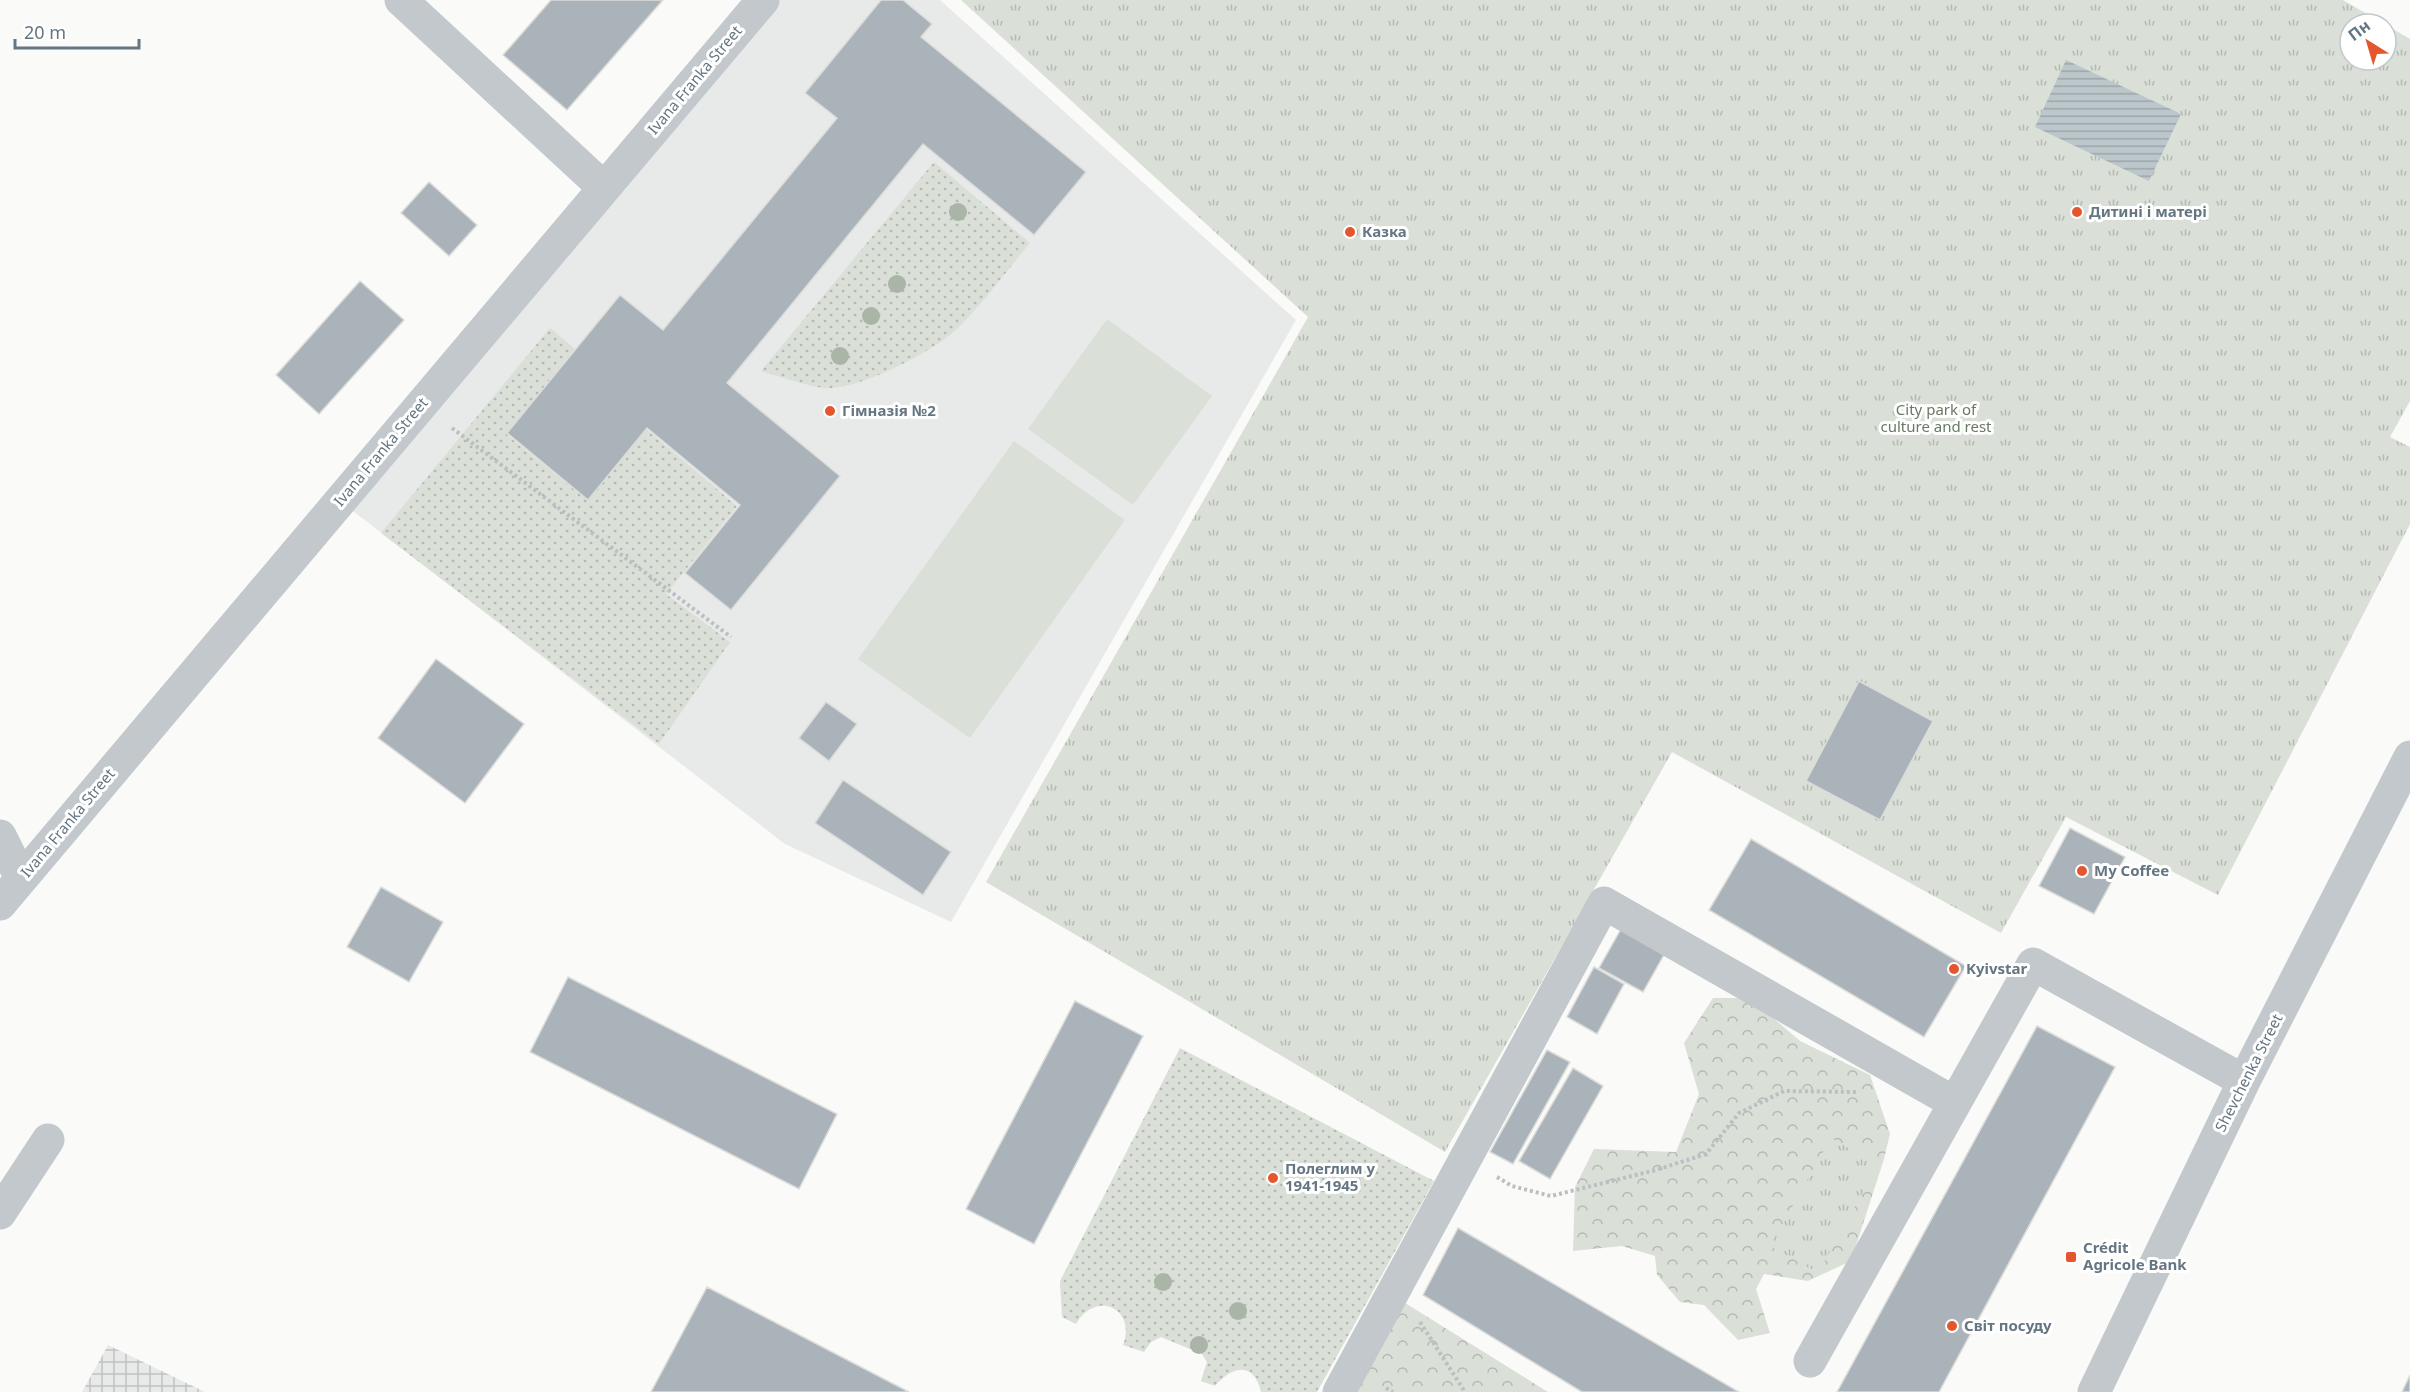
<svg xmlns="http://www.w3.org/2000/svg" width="2410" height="1392" viewBox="0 0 2410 1392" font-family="'Noto Sans',sans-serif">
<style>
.built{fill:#e8e9e9}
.industrial{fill:url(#industrial-grid)}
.grass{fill:url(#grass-dots)}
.forest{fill:url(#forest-crowns)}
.park{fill:url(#park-tufts)}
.pitch{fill:#dadfd7}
.water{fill:url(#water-rules)}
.building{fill:#aab3b9;stroke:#dcdcda;stroke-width:1.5}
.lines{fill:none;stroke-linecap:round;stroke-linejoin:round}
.path{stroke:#bbbfc2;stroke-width:4;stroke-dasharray:3 3;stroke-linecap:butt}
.minor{stroke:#c3c8cc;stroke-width:33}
.tree{fill:#aab4a7}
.poi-dot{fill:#e4572e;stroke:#fff;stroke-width:2}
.labels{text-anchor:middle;stroke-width:6;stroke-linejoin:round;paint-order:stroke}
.street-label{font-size:15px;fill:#657683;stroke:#fff}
.poi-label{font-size:15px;font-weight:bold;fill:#657683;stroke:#fff;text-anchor:start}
.park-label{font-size:15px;fill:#687a64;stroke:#fff}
</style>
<defs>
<pattern id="industrial-grid" width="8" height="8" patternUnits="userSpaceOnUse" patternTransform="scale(1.5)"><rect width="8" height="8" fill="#e8e9e9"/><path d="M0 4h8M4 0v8" fill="none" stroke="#c0c1c2"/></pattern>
<pattern id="grass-dots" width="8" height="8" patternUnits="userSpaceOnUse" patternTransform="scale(1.5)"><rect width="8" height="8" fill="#dadfd7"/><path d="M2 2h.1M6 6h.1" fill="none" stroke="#b4b9b4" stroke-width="1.8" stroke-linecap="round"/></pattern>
<pattern id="forest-crowns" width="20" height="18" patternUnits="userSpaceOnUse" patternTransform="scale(1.5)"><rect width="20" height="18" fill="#dadfd7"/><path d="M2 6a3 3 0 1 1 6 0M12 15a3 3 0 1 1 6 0" fill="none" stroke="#b4b9b4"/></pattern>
<pattern id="park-tufts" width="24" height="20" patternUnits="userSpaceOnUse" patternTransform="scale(1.5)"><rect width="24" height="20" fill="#dadfd7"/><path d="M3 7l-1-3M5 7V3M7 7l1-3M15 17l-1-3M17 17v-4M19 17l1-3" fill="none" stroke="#b4b9b4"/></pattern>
<pattern id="water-rules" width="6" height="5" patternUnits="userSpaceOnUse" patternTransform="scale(1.5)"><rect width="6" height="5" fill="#bbc7cb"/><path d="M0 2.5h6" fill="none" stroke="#9ca6aa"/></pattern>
</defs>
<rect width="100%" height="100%" fill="#fafaf8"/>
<path class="built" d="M763 0H940L1296 320 951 922 785 844 340 501Z"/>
<path class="industrial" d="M108 1345 205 1392H82Z"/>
<path class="grass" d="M934 162 1030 243C1007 270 985 301 959 327 935 351 861 389 827 388 808 387 780 376 761 371Z
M550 328 575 349 506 434 587 500 646 429 737 506 666 594 730 642 659 744 381 533Z
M1180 1048 1434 1181 1317 1392H1261C1254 1361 1232 1366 1215 1386L1201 1381 1207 1362 1202 1354 1161 1337 1151 1342 1144 1352 1123 1345C1137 1309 1096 1289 1076 1324L1062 1317 1060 1281Z"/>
<path class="forest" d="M1713 998H1750L1800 1041 1870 1075 1890 1134 1884 1159 1851 1261 1808 1281 1764 1274 1756 1289 1770 1333 1738 1340 1704 1305 1680 1302 1657 1275 1655 1256 1622 1246 1573 1251 1575 1187 1594 1149 1676 1152 1699 1094 1684 1043Z
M1397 1298 1548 1392H1344Z"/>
<path class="park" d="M961 0H2343L2384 24H2350V60H2386V25L2410 39V401L2390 437 2410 447V524L2218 895 2066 817 2001 933 1672 752 1445 1152 986 882 1308 317Z
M1831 1138 1878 1165 1818 1273 1770 1246Z"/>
<path class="pitch" d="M1107 319 1212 396 1133 505 1028 429Z
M1014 441 1125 520 970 738 858 659Z"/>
<path class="water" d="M2066 60 2181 114 2149 181 2035 127Z"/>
<path class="building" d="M551 0H663L567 110 503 55Z
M881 0H903L932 24 921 37 1086 172 1034 235 923 144 727 383 840 476 731 610 685 573 740 505 647 428 588 500 507 433 620 295 663 330 837 118 805 93Z
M429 182 477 225 449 256 401 213Z
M360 281 404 320 319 414 276 375Z
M436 659 524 724 465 803 378 738Z
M1859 681 1933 721 1880 820 1806 781Z
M826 702 857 724 829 761 799 738Z
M843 780 951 852 923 895 815 823Z
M2070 828 2125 857 2094 914 2039 886Z
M1751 839 1966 966 1924 1037 1709 910Z
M381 887 443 922 409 982 347 947Z
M1621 929 1665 953 1643 992 1599 968Z
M1594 967 1624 984 1597 1034 1567 1017Z
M568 977 837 1114 799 1189 530 1052Z
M1075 1001 1143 1036 1034 1244 966 1209Z
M2037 1026 2115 1067 1939 1392H1837Z
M1547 1050 1570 1062 1513 1164 1490 1152Z
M1573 1068 1603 1086 1550 1179 1519 1161Z
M1458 1228 1739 1392H1582L1423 1295Z
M707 1287 909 1392H651Z
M2410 1375V1392H2402Z"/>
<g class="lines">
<path class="path" d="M452 428 731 637
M1497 1177 1512 1186 1551 1196 1656 1170 1706 1154 1739 1113 1784 1091 1857 1092
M1420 1322 1465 1392
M1386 1388 1393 1392"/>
<path class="minor" d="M401 0 604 188
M0 836 21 878
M0 904 763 0
M0 1213 48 1140
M1810 1361 2033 964 2244 1081
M1339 1392 1604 903 1955 1103
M2094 1392 2244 1081 2410 757"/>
</g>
<g class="tree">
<circle cx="958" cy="212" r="9"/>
<circle cx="897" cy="284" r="9"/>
<circle cx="871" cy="316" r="9"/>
<circle cx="840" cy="356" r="9"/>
<circle cx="1163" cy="1282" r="9"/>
<circle cx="1238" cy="1311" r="9"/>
<circle cx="1199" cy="1345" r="9"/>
</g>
<g class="poi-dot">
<circle cx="2077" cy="212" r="6"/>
<circle cx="1350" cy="232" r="6"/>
<circle cx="830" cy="411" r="6"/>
<circle cx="2082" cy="871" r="6"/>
<circle cx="1954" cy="969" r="6"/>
<circle cx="1273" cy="1178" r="6"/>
<rect x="2065" y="1251" width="12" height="12" rx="3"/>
<circle cx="1952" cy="1326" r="6"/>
</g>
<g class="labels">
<g class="street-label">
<text transform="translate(695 80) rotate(-50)" y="5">Ivana Franka Street</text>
<text transform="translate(381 452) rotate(-50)" y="5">Ivana Franka Street</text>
<text transform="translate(68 823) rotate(-50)" y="5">Ivana Franka Street</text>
<text transform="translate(2249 1073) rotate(-63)" y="5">Shevchenka Street</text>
</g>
<g class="poi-label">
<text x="2089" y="217">Дитині і матері</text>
<text x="1362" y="237">Казка</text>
<text x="842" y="416">Гімназія №2</text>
<text x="2094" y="876">My Coffee</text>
<text x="1966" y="974">Kyivstar</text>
<text x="1285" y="1174">Полеглим у<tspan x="1285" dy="17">1941-1945</tspan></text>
<text x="2083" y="1253">Crédit<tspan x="2083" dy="17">Agricole Bank</tspan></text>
<text x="1964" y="1331">Світ посуду</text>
</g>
<g class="park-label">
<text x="1936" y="415">City park of<tspan x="1936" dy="17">culture and rest</tspan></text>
</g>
</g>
<g transform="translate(2368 42) rotate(323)"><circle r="28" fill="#ffffff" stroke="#c1c8cd" stroke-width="1.5"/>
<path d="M0-4.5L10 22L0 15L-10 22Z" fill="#e4572e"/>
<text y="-9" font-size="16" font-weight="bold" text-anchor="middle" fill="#657683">Пн</text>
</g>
<path d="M15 39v9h124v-9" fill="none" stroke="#657683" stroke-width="3"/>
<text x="24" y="39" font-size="18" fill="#657683" stroke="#ffffff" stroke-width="4.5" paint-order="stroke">20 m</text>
</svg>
